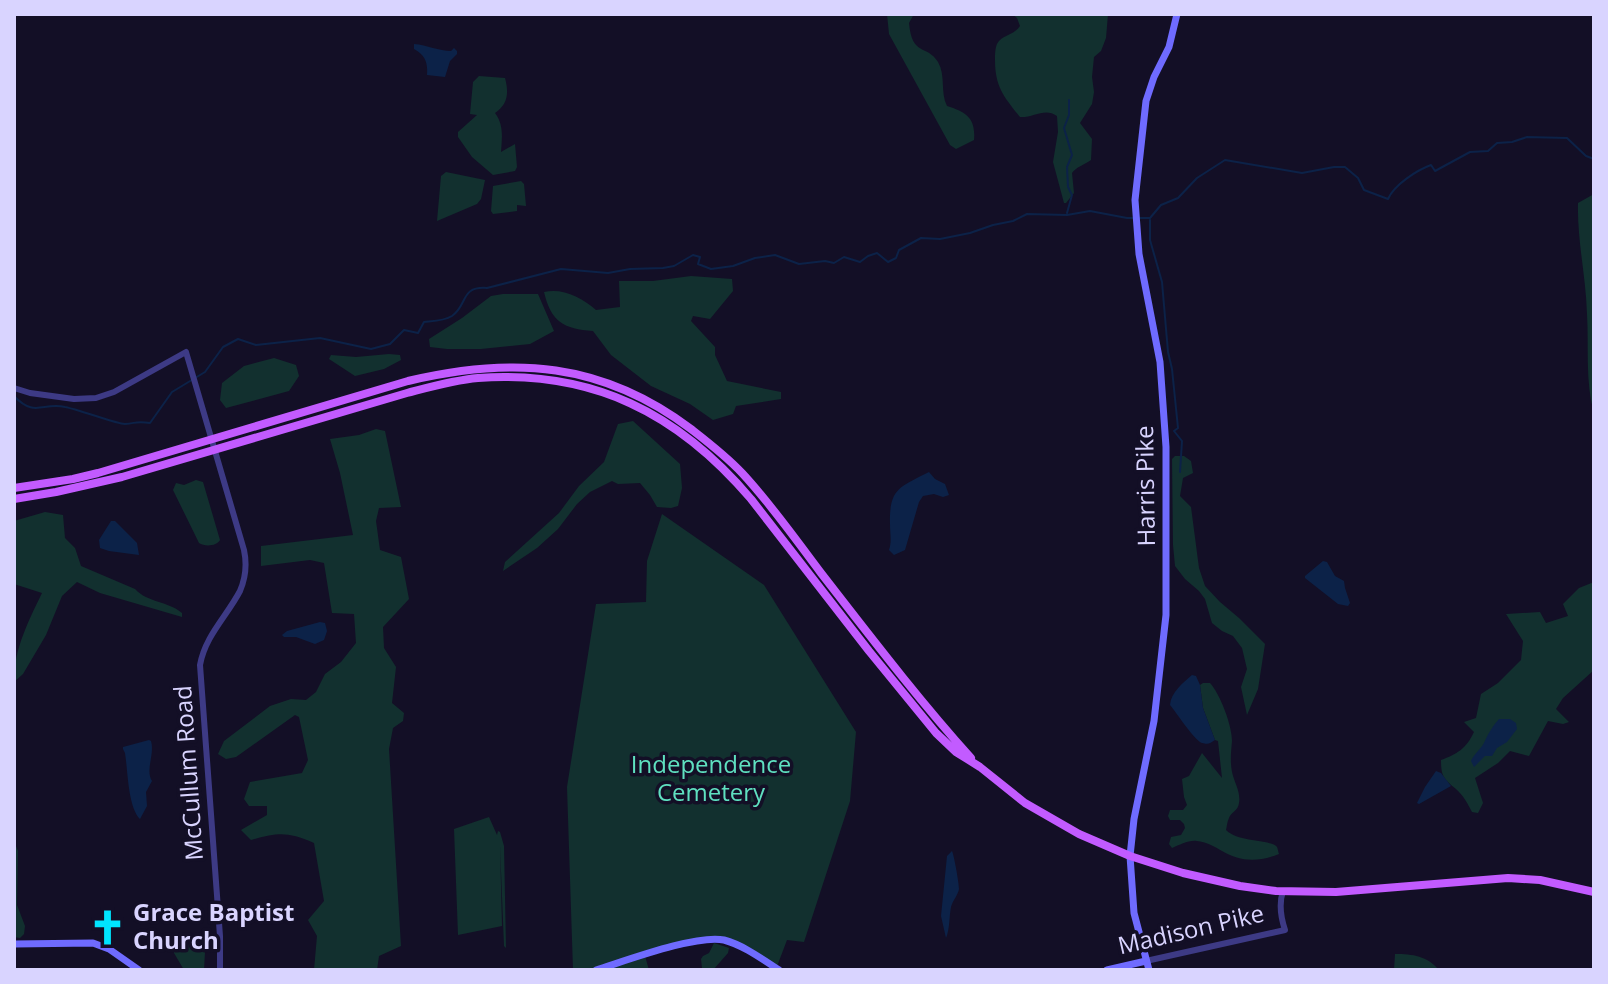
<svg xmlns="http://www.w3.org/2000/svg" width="1608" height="984" viewBox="0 0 1608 984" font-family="'Open Sans',sans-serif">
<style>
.green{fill:#12302f}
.water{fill:#0c2248}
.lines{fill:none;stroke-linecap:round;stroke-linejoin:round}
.stream{stroke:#0c2248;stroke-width:2}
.tertiary{stroke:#3d3a85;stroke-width:6}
.secondary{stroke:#6f6bff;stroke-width:7}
.primary{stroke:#c25bff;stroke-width:8}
.labels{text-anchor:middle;stroke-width:7;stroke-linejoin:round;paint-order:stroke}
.street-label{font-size:24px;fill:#d9d4ff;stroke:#130f26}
.park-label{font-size:24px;fill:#5fe0c0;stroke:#130f26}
.poi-label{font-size:24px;font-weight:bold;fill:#d9d4ff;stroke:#130f26;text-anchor:start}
</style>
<rect width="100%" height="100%" fill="#130f26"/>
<path class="green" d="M887 14H914L909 23C912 57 927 44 938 62 946 76 940 92 947 106 966 112 976 118 974 140L956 149 950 145 889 34Z
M1012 14H1108L1106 38 1101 51 1094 57 1092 77 1094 92 1092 104 1080 123 1092 139 1091 160C1084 165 1076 167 1072 173L1074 193 1066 203H1064L1053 162 1058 132 1057 116C1045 107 1033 118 1020 117 1004 97 995 87 995 60 995 54 995 45 999 41 1006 34 1014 35 1020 26L1017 18Z
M479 76 505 78C509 93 508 104 495 113 504 125 502 138 501 152L515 144 517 167 515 171 493 175 472 157 458 137V132L477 115 470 114 473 82Z
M446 172 485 180 481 199 477 204 437 221 441 176Z
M521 181 524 184 526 206 517 205V211L493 214 491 211 493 186Z
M1594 194V413C1585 381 1589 347 1587 314 1586 277 1577 240 1578 203Z
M691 276 732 279 733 291 710 319 693 316 691 321 715 347V355L727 381 781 392V399L736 406 733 414 713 420 690 404 651 386 611 355 593 331C564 329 551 322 544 292 563 288 581 297 596 310L620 307 619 281H653Z
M503 294H538L554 331 530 344 481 349H447L430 347 429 339 462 318 491 296Z
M389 354 400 355 401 360 384 369 355 376 329 359 331 355 356 357Z
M274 358 296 365 299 376 289 391 226 408 220 400 222 383 244 366Z
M633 421 680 464 682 488 678 506 671 508 657 507 650 495 640 483 618 484 612 481 590 492 577 504 558 529 537 548 503 571 505 562 559 513 579 486 604 462 618 424Z
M376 429 385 431 401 507 379 508 376 521 380 550 401 557 409 599 383 627 384 648 396 667 392 703 404 713 403 721 393 728 389 749 401 946 379 956 377 970H314L317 936 308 920 324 901 314 843C288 832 279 832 251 840L241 830 267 815V806H249L244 799 250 782 302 773 308 760 299 717 295 715 236 757 226 759 218 754 224 741 270 706 291 699 306 700 316 692 325 674 341 662 356 643 354 614 332 613 324 563 310 560 261 566V546L353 535 340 473 330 439 359 435Z
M1175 456H1184L1191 461 1193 473 1183 478 1180 496 1191 507 1199 568 1205 586 1220 602 1239 618 1265 644 1258 689 1247 715 1241 687 1247 669 1242 648 1233 636 1222 631 1212 623 1205 599 1199 591 1185 579 1175 566 1173 545 1172 459Z
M196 480 203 482 220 540C217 546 205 547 199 543L173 490 176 483 184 485Z
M45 512 63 515 65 538 75 548 81 566 135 589C148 603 168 601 182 613V617L100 593 77 582 62 596 46 635 23 674 14 682C13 651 29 620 42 593L14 584V521Z
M662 514 764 585 856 732 850 801 804 942 787 940 776 969 741 947 715 939 645 956 649 970H573L567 787 596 604 646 602 647 561Z
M1594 582V670L1563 698 1556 709 1569 722 1563 724 1548 721 1529 756 1510 751 1498 763 1475 778 1483 803 1478 813 1472 812C1468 804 1463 795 1456 789 1444 779 1441 777 1441 760 1457 754 1466 749 1474 732L1464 722 1476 718 1481 694 1498 683 1521 660 1523 641 1506 614 1540 612 1546 623 1568 616 1563 604 1579 588Z
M1203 683H1210C1220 694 1232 725 1232 741 1231 752 1230 762 1232 772 1234 782 1241 792 1239 803 1238 811 1231 812 1229 818 1227 822 1227 826 1226 830 1239 843 1271 839 1277 847 1278 849 1278 852 1279 854 1259 862 1240 862 1222 851 1214 846 1206 842 1197 841 1188 840 1180 845 1172 848L1169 844 1171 837 1181 835 1185 828 1184 824 1180 820H1170L1168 816 1170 810H1183L1187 805 1184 797 1182 779 1189 776 1202 753 1222 778 1218 741 1215 740 1203 708 1200 685Z
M489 817 497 835 498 831 500 832 504 846 506 948 504 946 500 846 502 926 458 935 454 829Z
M14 841 18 851 17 905 25 926 24 934 20 938 14 937Z
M183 942 205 952 204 970H184L174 953V949Z
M714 943 729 948 728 953 713 970H693L702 968 701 959 703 956 709 953Z
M1395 954C1413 954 1427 956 1439 970H1394Z"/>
<path class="water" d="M414 44C427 45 439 51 451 51L454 48 457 51V54L450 61 445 77 427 75C428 62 425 55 414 49Z
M929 472 935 479 945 484 949 495 943 497 934 494 923 496 919 502 905 550 894 555 889 550C892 541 890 534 890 524 889 488 900 487 929 472Z
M111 521H115L137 543 139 555 109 551 100 548 99 540Z
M1323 561 1327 562 1335 576 1344 581 1345 588 1350 603 1348 606 1338 604 1305 578V576Z
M320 622 325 623 327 631 324 640 315 644 296 637H284L282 635 287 631Z
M1192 675 1196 676 1200 685 1203 708 1215 740C1210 743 1209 745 1202 743 1194 740 1176 712 1170 705 1171 692 1183 683 1192 675Z
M1499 719H1510L1516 723 1517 729 1507 742 1497 748 1492 756H1485L1474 767 1471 761C1474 754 1480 750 1484 743 1488 734 1492 727 1499 719Z
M149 740 151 741C155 754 145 770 152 781L146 792 147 806 140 819C128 807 128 772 125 753L123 749V747Z
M1436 771 1441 773 1451 786 1419 804 1417 803 1425 787Z
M952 851C954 855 959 883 959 889 958 895 953 900 951 907 949 917 950 928 946 938L941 916 947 856Z"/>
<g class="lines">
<path class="stream" d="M1067 213 1072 195 1068 187 1067 167 1072 155 1064 128 1069 115V100
M1150 220V240L1162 282 1168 352 1172 369 1178 428 1174 431 1182 441 1180 472
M14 396C35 418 42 402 65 407 77 409 120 425 125 424 137 423 136 421 150 423L172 392 205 372 223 347 238 339 256 345 320 338 371 349 390 344 404 330 418 333 424 322C434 321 444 321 452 316 468 305 460 286 487 288L561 269 608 273 630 269 663 268 674 266 693 255 700 257 698 264 711 269 733 266 755 258 775 255 799 264 825 261 834 263 844 257 860 262 868 256 877 253 888 262 896 258 899 250 921 238 940 239 970 233 993 225 1013 221 1027 214 1067 215 1090 211 1127 218H1150L1161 205 1178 198 1197 178 1225 160 1302 173 1334 167H1345L1358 178 1364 190 1388 199C1394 185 1417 170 1431 165L1435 171 1470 152 1488 151 1497 143 1512 142 1527 137 1567 138 1586 156 1594 159"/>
<path class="tertiary" d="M14 388 30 393 74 399 96 398 114 392 186 352 244 550C247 564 246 577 240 591 227 616 205 636 200 665L220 936V970
M1146 961 1285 930C1281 918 1279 903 1283 891"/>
<path class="secondary" d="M14 944 93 943 109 949 139 970
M596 970C625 961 697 934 724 940 743 945 762 959 779 970
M1107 970 1146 961
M1149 970 1134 913 1130 856 1134 819 1154 721 1166 615V447L1160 362 1139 254 1135 200 1146 101 1154 77 1169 47 1177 14"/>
<path class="primary" d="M14 488 73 479 98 473 408 381C514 356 602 362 691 429 709 443 726 456 742 473 771 504 796 540 821 573 870 636 918 699 971 758
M14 499 56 492 122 477 407 393C430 387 454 380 478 378 593 370 678 413 751 499L869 651 936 733 956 752 980 767 1025 803 1079 834 1130 856 1183 873 1240 886 1276 891 1336 892 1508 878 1540 880 1594 892"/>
</g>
<defs>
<symbol id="church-bare" viewBox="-9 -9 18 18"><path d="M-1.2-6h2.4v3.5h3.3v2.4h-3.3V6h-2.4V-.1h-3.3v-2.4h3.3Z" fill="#00e5ff" stroke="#130f26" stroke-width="2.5" paint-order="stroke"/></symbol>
</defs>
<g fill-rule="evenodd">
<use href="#church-bare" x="82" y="902" width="51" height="51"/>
</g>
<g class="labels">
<g class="street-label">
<text transform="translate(1146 486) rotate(-91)" y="8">Harris Pike</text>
<text transform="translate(189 773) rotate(-94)" y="8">McCullum Road</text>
<text transform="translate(1191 930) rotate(-13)" y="8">Madison Pike</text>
</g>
<g class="park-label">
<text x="711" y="773">Independence<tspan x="711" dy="28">Cemetery</tspan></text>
</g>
<g class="poi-label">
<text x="133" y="921">Grace Baptist<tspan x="133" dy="28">Church</tspan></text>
</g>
</g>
<rect width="1608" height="984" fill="none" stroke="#d9d4ff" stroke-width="32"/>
</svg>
